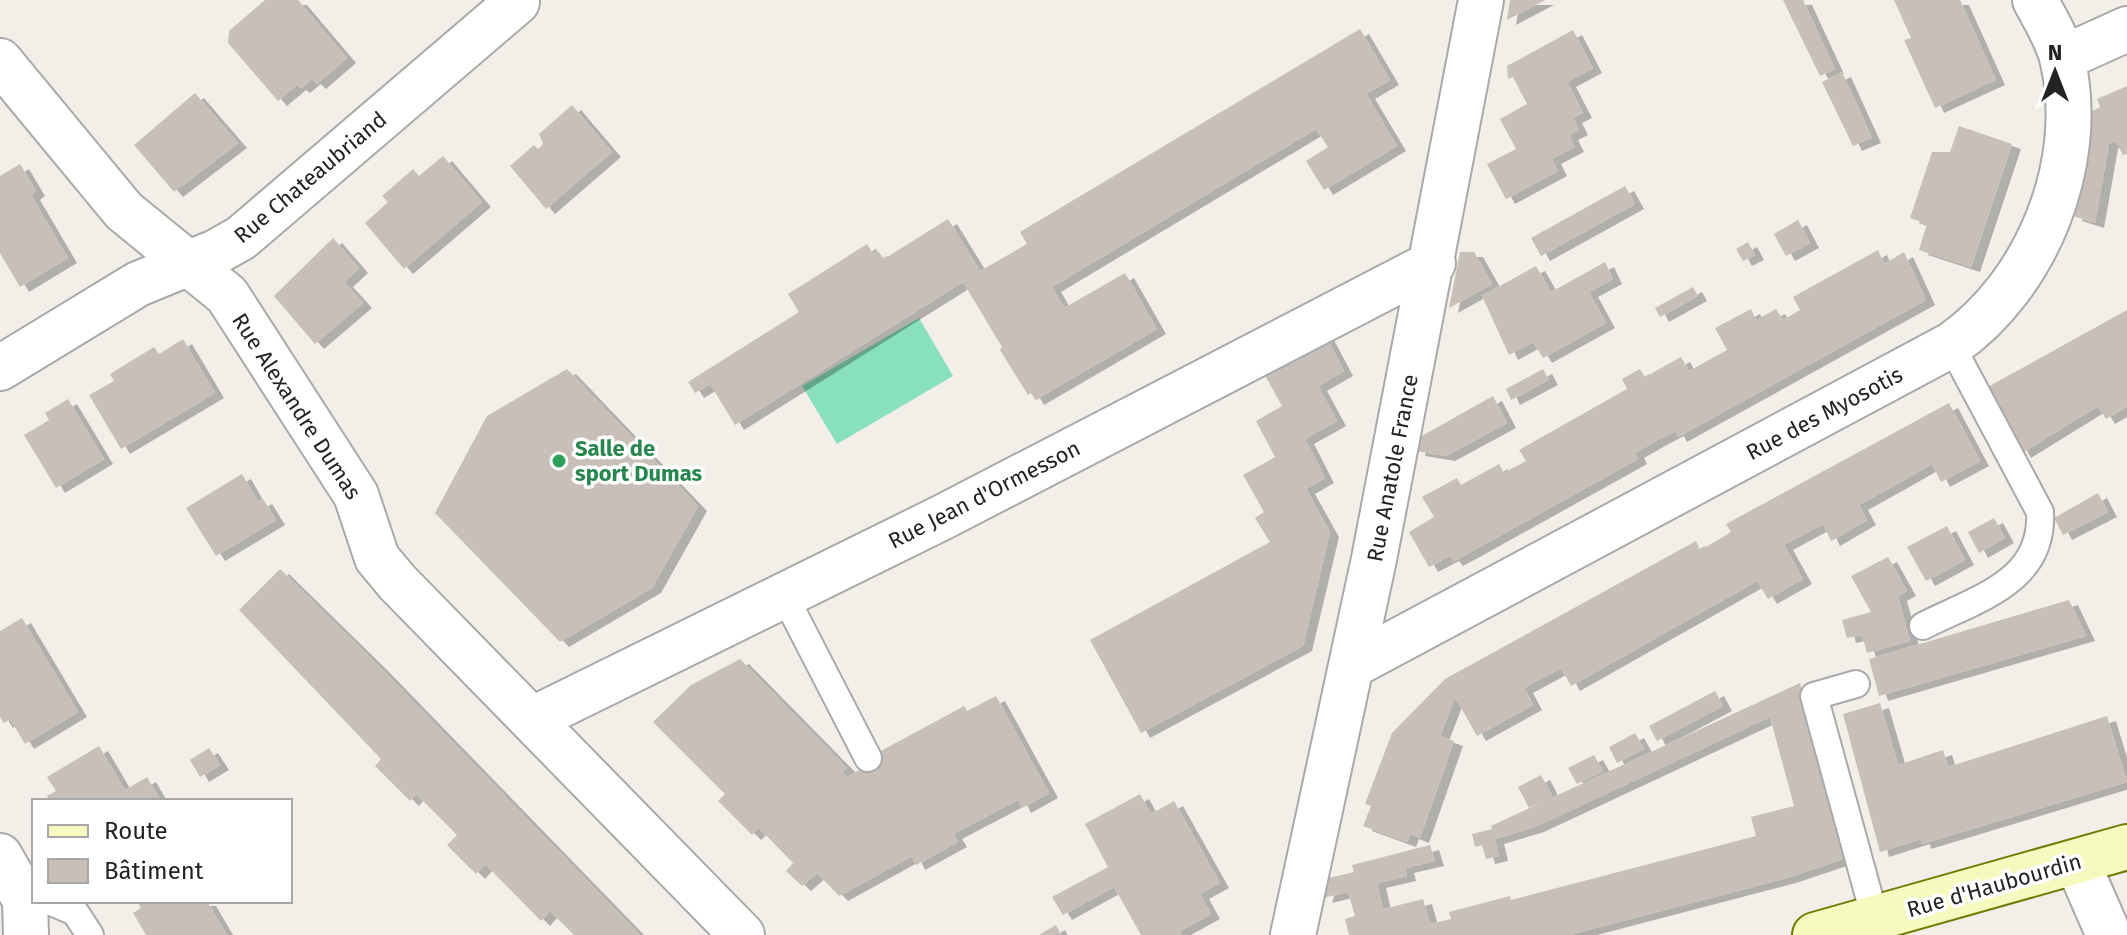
<svg xmlns="http://www.w3.org/2000/svg" width="2127" height="935" viewBox="0 0 2127 935" font-family="'Fira Sans',sans-serif">
<style>
.pitch{fill:#88e0be}
.building{fill:#c7bfb8;filter:url(#shadow)}
.lines{fill:none;stroke-linecap:round;stroke-linejoin:round}
.service-casing{stroke:#a9a9a9;stroke-width:30}
.minor-casing{stroke:#a9a9a9;stroke-width:48}
.secondary-casing{stroke:#707d05;stroke-width:48}
.service{stroke:#fff;stroke-width:26}
.minor{stroke:#fff;stroke-width:44}
.secondary{stroke:#f7fabf;stroke-width:44}
.leisure-dot{fill:#2e9e5b;stroke:#fff;stroke-width:3}
.labels{text-anchor:middle;stroke-width:7;stroke-linejoin:round;paint-order:stroke}
.street-label{font-size:22px;fill:#222;stroke:#fff}
.leisure-label{font-size:22px;font-weight:bold;fill:#27864d;stroke:#fff;text-anchor:start}
</style>
<defs>
<filter id="shadow"><feDropShadow dx="9" dy="5" stdDeviation="0" flood-color="#0004"/></filter>
</defs>
<rect width="100%" height="100%" fill="#f2efe9"/>
<path class="pitch" d="M919 318 953 376 837 444 802 386Z"/>
<path class="building" d="M265 0H298L347 58 317 84 312 79 301 88 297 85 278 101 228 43 229 31Z
M1510 0H1545L1507 20Z
M1783 0H1803L1835 69 1820 76Z
M1894 0H1960L1996 80 1935 108 1904 40 1911 38Z
M1360 29 1390 80 1366 94 1397 146 1324 190 1306 161 1328 147 1316 129 1052 287 1064 308 1125 273 1157 329 1035 400 1031 393 1028 395 1000 350 1002 347 963 282 735 425 710 384 695 393 688 382 799 312 788 294 867 244 873 254 878 251 884 259 948 219 980 271 1027 244 1020 232Z
M1573 30 1593 68 1567 82 1583 113 1573 118 1579 130 1569 135 1575 147 1552 159 1558 171 1506 199 1487 164 1516 149 1500 119 1527 104 1513 77 1508 79 1507 66Z
M1842 72 1872 138 1853 146 1822 82Z
M2127 86V154L2123 155 2116 141 2109 144 2095 223 2073 216 2088 161 2087 114 2100 107 2097 99Z
M195 93 238 143 174 192 134 145Z
M572 105 612 152 546 209 510 166 534 145 538 149 543 144 539 134Z
M1959 126 2012 144 1971 267 1919 250 1927 224 1910 218 1932 152H1950Z
M443 156 482 202 404 269 365 223 388 202 382 196 413 169 419 176Z
M20 164 36 191 31 195 68 258 20 287 0 253V176Z
M1625 186 1635 204 1541 256 1531 238Z
M1798 220 1810 243 1786 256 1774 234Z
M333 238 359 268 344 282 363 303 315 344 274 296Z
M1748 242 1755 255 1743 261 1736 249Z
M1878 250 1884 264 1904 252 1926 300 1678 437 1675 431 1656 441 1635 453 1638 459 1631 463 1469 553 1454 561 1450 556 1429 567 1409 532 1434 517 1422 497 1457 478 1461 485 1499 464 1504 473 1526 461 1519 450 1627 389 1622 379 1640 369 1645 377 1681 357 1689 371 1727 350 1715 328 1751 309 1756 320 1776 309 1783 320 1800 310 1793 297Z
M1460 252H1474L1492 284 1449 308Z
M1605 262 1613 279 1589 292 1606 323 1543 358 1533 342 1509 355 1482 296 1536 266 1551 292Z
M1693 287 1698 296 1660 317 1655 308Z
M2127 310V407L2106 419 2098 406 2022 453 1986 388Z
M1325 335 1344 371 1318 386 1337 421 1305 439 1325 478 1306 489 1330 532 1303 646 1141 733 1090 640 1270 542 1255 518 1264 512 1243 475 1275 457 1256 421 1282 406 1262 370Z
M183 339 215 393 121 449 89 395 114 381 110 374 154 347 159 354Z
M567 369 698 506 652 588 560 642 435 513 487 416Z
M1543 369 1549 380 1511 400 1506 389Z
M1493 396 1507 423 1446 456 1416 451 1420 437Z
M68 399 104 459 56 488 24 435 49 420 45 413Z
M1949 403 1980 461 1941 482 1932 464 1895 485 1859 505 1867 520 1831 541 1823 524 1784 545 1803 579 1768 599 1757 581 1571 686 1561 668 1524 688 1533 705 1477 736 1455 697 1440 736 1454 741 1420 838 1410 834 1407 842 1363 826 1371 806 1365 804 1392 733 1445 679 1696 541 1700 550 1711 544 1731 532 1726 524Z
M242 474 258 502 263 499 276 520 216 556 186 508Z
M2098 493 2108 512 2063 535 2054 518Z
M1994 518 2005 538 1979 553 1968 532Z
M1947 526 1965 560 1926 581 1907 547Z
M1888 557 1907 591 1898 596 1910 641 1867 653 1862 635 1847 638 1842 620 1871 612 1851 576Z
M280 569 378 665 640 935H574L550 911 541 921 485 864 476 874 447 845 457 835 416 794 410 801 375 766 381 759 239 610Z
M2069 600 2086 636 1879 696 1869 659Z
M22 618 78 712 25 744 10 719 4 723 0 717V631Z
M740 659 847 768 842 773 847 777 863 768 868 758 964 706 967 711 996 696 1049 793 1022 808 1018 800 953 834 958 842 916 865 912 856 839 896 817 873 802 886 786 871 793 863 759 828 752 835 718 801 725 794 653 722 691 685Z
M1800 683 1835 816 1850 857 1787 878 1569 935H1349L1345 919 1355 916 1348 892 1323 898 1329 878 1354 872 1352 865 1430 845 1435 861 1405 868 1407 876 1377 883 1383 909 1423 899 1430 924 1451 919 1449 912 1510 896 1511 900 1756 836 1751 817 1794 806 1770 717 1535 827 1495 839 1499 856 1486 859 1482 845 1475 847 1472 834 1492 829 1491 826Z
M1715 691 1723 706 1657 741 1649 726Z
M1880 703 1898 765 1943 750 1948 767 2107 716 2127 782 1922 844 1921 839 1880 852 1843 714Z
M1635 733 1644 749 1617 763 1609 747Z
M99 746 125 790 147 777 161 801H50L47 796 56 791 47 777Z
M209 748 220 765 200 777 190 760Z
M1594 755 1603 771 1577 784 1568 768Z
M1541 775 1552 796 1529 808 1518 787Z
M1140 794 1151 814 1174 801 1220 883 1200 894 1211 914 1180 931 1182 935H1141L1114 887 1063 915 1052 897 1108 867 1085 824Z
M137 901H207L227 935H146L133 913 141 908Z
M1056 925 1061 935H1039Z"/>
<g class="lines">
<defs>
<path id="service" d="M784 595 868 758
M1923 626C1975 599 2044 583 2040 512L1951 345
M1856 684 1814 696 1875 918
M49 901 75 912 90 935"/>
<path id="minor" d="M2063 58 2127 29
M0 61 124 211 227 295 356 495 377 558 397 582 742 935
M0 368 138 284 216 252 241 238 517 2
M1353 665 1951 345C2036 286 2086 165 2063 62 2059 41 2045 19 2035 0
M533 719 943 517 1433 263
M0 856 25 900 26 935
M2077 862 2109 935
M1293 935 1374 559 1481 0"/>
<path id="secondary" d="M1815 935 2127 847"/>
</defs>
<use href="#service" class="service-casing"/>
<use href="#minor" class="minor-casing"/>
<use href="#secondary" class="secondary-casing"/>
<use href="#service" class="service"/>
<use href="#minor" class="minor"/>
<use href="#secondary" class="secondary"/>
</g>
<circle class="leisure-dot" cx="559" cy="461" r="8"/>
<g class="labels">
<g class="street-label">
<text transform="translate(310 177) rotate(-40)" y="8">Rue Chateaubriand</text>
<text transform="translate(297 406) rotate(57)" y="8">Rue Alexandre Dumas</text>
<text transform="translate(1824 413) rotate(-28)" y="8">Rue des Myosotis</text>
<text transform="translate(1392 468) rotate(-79)" y="8">Rue Anatole France</text>
<text transform="translate(984 494) rotate(-27)" y="8">Rue Jean d'Ormesson</text>
<text transform="translate(1994 885) rotate(-16)" y="8">Rue d'Haubourdin</text>
</g>
<g class="leisure-label">
<text x="575" y="456">Salle de<tspan x="575" dy="25">sport Dumas</tspan></text>
</g>
</g>
<rect x="32" y="799" width="260" height="104" fill="#ffffff" stroke="#a7a7a7" stroke-width="2"/>
<rect x="48" y="825" width="40" height="12" fill="#f7fabf" stroke="#a7a7a7" stroke-width="2"/>
<text x="104" y="839" font-size="24" fill="#222222">Route</text>
<rect x="48" y="859" width="40" height="24" fill="#c7bfb8" stroke="#a7a7a7" stroke-width="2"/>
<text x="104" y="879" font-size="24" fill="#222222">Bâtiment</text>
<g transform="translate(2055 72)" stroke="#ffffff" stroke-width="6" paint-order="stroke">
<path d="M0-6L14 30L0 20L-14 30Z" fill="#222222"/>
<text y="-12" font-size="22" font-weight="bold" text-anchor="middle" fill="#222222">N</text>
</g>
</svg>
